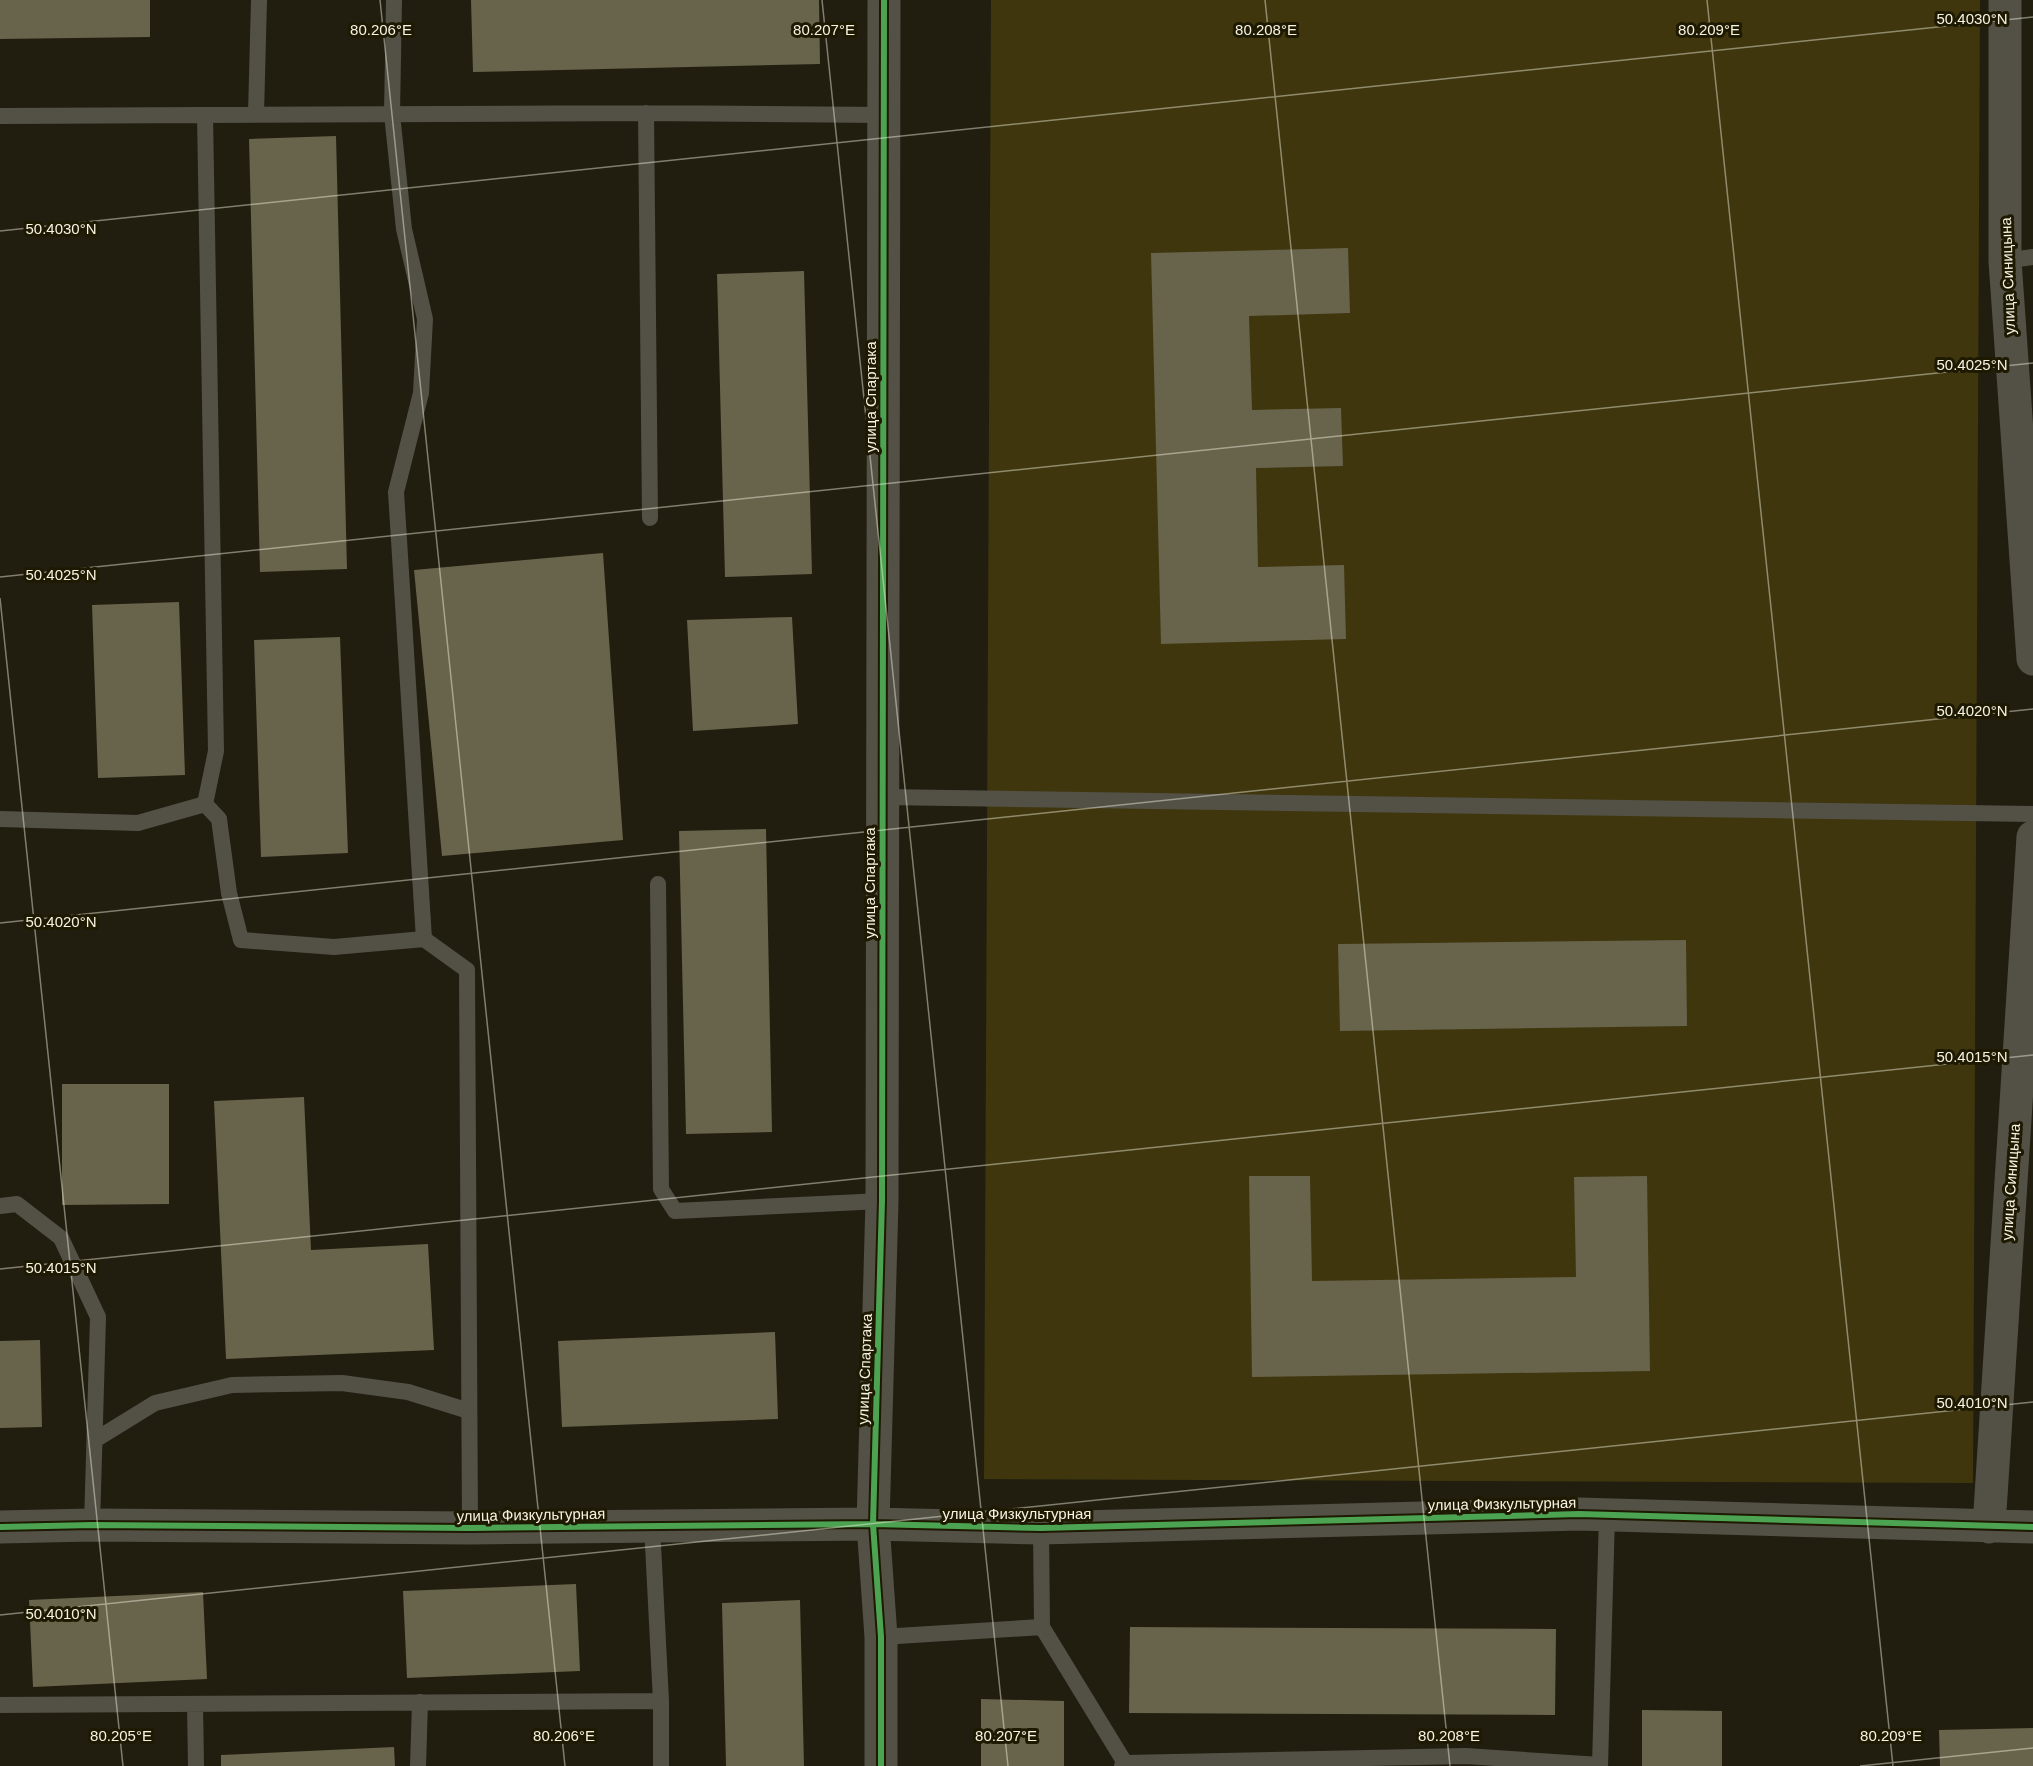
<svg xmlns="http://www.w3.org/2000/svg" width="2033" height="1766" viewBox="0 0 2033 1766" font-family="Helvetica,sans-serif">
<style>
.green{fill:#3f360e}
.building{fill:#68634b}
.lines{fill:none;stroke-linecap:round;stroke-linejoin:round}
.lane{stroke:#535146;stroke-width:16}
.street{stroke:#535146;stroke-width:33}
.cycleway-casing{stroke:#1e1901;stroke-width:10}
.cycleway{stroke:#4ca352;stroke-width:6}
.ticks{fill:none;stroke:#f6f3e3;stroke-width:1.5;stroke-opacity:0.45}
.labels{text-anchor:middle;stroke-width:6;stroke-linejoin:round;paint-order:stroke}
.street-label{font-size:15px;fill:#f6f3e3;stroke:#1e1901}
.ticks-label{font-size:15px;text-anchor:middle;fill:#f6f3e3;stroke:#1e1901;stroke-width:6;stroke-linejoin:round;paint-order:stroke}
</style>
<rect width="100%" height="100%" fill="#211e0f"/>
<path class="green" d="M991 0H1980L1973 1483 984 1479Z"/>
<path class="building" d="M0 0H150V37L0 39Z
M471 0H819L820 64 473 72Z
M336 136 347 569 260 572 249 139Z
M1348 248 1350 313 1249 316 1252 410 1341 408 1343 466 1256 468 1258 567 1344 565 1346 639 1161 644 1151 253Z
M804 271 812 574 725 577 717 274Z
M603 553 623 840 442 856 414 570Z
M179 602 185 775 98 778 92 605Z
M792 617 798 724 693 731 687 620Z
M340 637 348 853 261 857 254 640Z
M766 829 772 1132 686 1134 679 831Z
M1686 940 1687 1026 1340 1031 1338 944Z
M62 1084H169V1204L62 1205Z
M304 1097 311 1250 428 1244 434 1350 226 1359 214 1101Z
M1249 1176H1310L1312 1281 1576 1277 1574 1177 1647 1176 1650 1371 1252 1377Z
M775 1332 778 1419 562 1427 558 1341Z
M40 1340 42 1427 0 1428V1341Z
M576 1584 580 1671 407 1678 403 1591Z
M203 1592 207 1679 33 1687 29 1600Z
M800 1600 804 1766H726L722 1603Z
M1130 1627 1556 1629 1555 1715 1129 1713Z
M981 1699 1064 1701V1766H981Z
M1642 1710 1722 1711V1766H1642Z
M2033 1728V1766H1940L1939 1730Z
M394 1747 395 1766H221V1755Z"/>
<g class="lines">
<path class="lane" d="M394 0 392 114 404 229 425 319 421 393 396 492 424 939
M646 113 650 518
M256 114 259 0
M0 116 646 113 884 115
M2005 261 2033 257
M883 797 2033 814
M205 804 216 751 205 115
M0 819 138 823 205 804 219 819 229 893 241 940 334 947 424 939 467 970 470 1528
M658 884 661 1189 675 1211 882 1201
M0 1206 17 1204 61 1238 98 1317 92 1525
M95 1440 155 1403 232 1385 342 1383 408 1392 469 1411
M652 1525 661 1701V1766
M1041 1528 1042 1627 1125 1763
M881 1637 1042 1627
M195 1704 196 1766
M0 1705 661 1701
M418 1766 420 1702
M1122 1766 1125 1763 1466 1756 1600 1765
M1600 1766 1607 1515"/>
<path class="street" d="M2005 0V261L2033 659
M0 1527 92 1525 470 1528 873 1524 1041 1528 1579 1514 2033 1527
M1989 1527 2033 837
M881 1766V1637L873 1524 882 1201 884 0"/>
<defs>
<path id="cycleway" d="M0 1527 92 1525 470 1528 873 1524 1041 1528 1579 1514 2033 1527
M881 1766V1637L873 1524 882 1201 884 0"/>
</defs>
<use href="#cycleway" class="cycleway-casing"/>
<use href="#cycleway" class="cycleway"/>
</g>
<path class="ticks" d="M380 0 565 1766M822 0 1008 1766M1265 0 1450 1766M1707 0 1893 1766M0 231 2033 17M0 577 2033 363M0 598 123 1766M0 923 2033 709M0 1269 2033 1055M0 1615 2033 1402M1860 1766 2033 1748"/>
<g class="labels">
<g class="street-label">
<text transform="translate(2008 276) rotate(-92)" y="5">улица Синицына</text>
<text transform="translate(871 397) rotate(-90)" y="5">улица Спартака</text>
<text transform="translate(870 883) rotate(-90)" y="5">улица Спартака</text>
<text transform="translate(2011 1182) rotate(-86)" y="5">улица Синицына</text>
<text transform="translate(865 1369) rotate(-88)" y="5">улица Спартака</text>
<text transform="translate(1502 1504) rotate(-1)" y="5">улица Физкультурная</text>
<text x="1017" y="1519">улица Физкультурная</text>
<text transform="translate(531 1515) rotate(-1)" y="5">улица Физкультурная</text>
</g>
</g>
<g class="ticks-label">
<text x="1972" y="24">50.4030°N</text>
<text x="381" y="35">80.206°E</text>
<text x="824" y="35">80.207°E</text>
<text x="1266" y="35">80.208°E</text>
<text x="1709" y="35">80.209°E</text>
<text x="61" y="234">50.4030°N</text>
<text x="1972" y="370">50.4025°N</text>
<text x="61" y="580">50.4025°N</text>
<text x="1972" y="716">50.4020°N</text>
<text x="61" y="927">50.4020°N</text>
<text x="1972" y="1062">50.4015°N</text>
<text x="61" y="1273">50.4015°N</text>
<text x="1972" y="1408">50.4010°N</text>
<text x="61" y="1619">50.4010°N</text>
<text x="121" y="1741">80.205°E</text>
<text x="564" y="1741">80.206°E</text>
<text x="1006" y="1741">80.207°E</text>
<text x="1449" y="1741">80.208°E</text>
<text x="1891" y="1741">80.209°E</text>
</g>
</svg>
